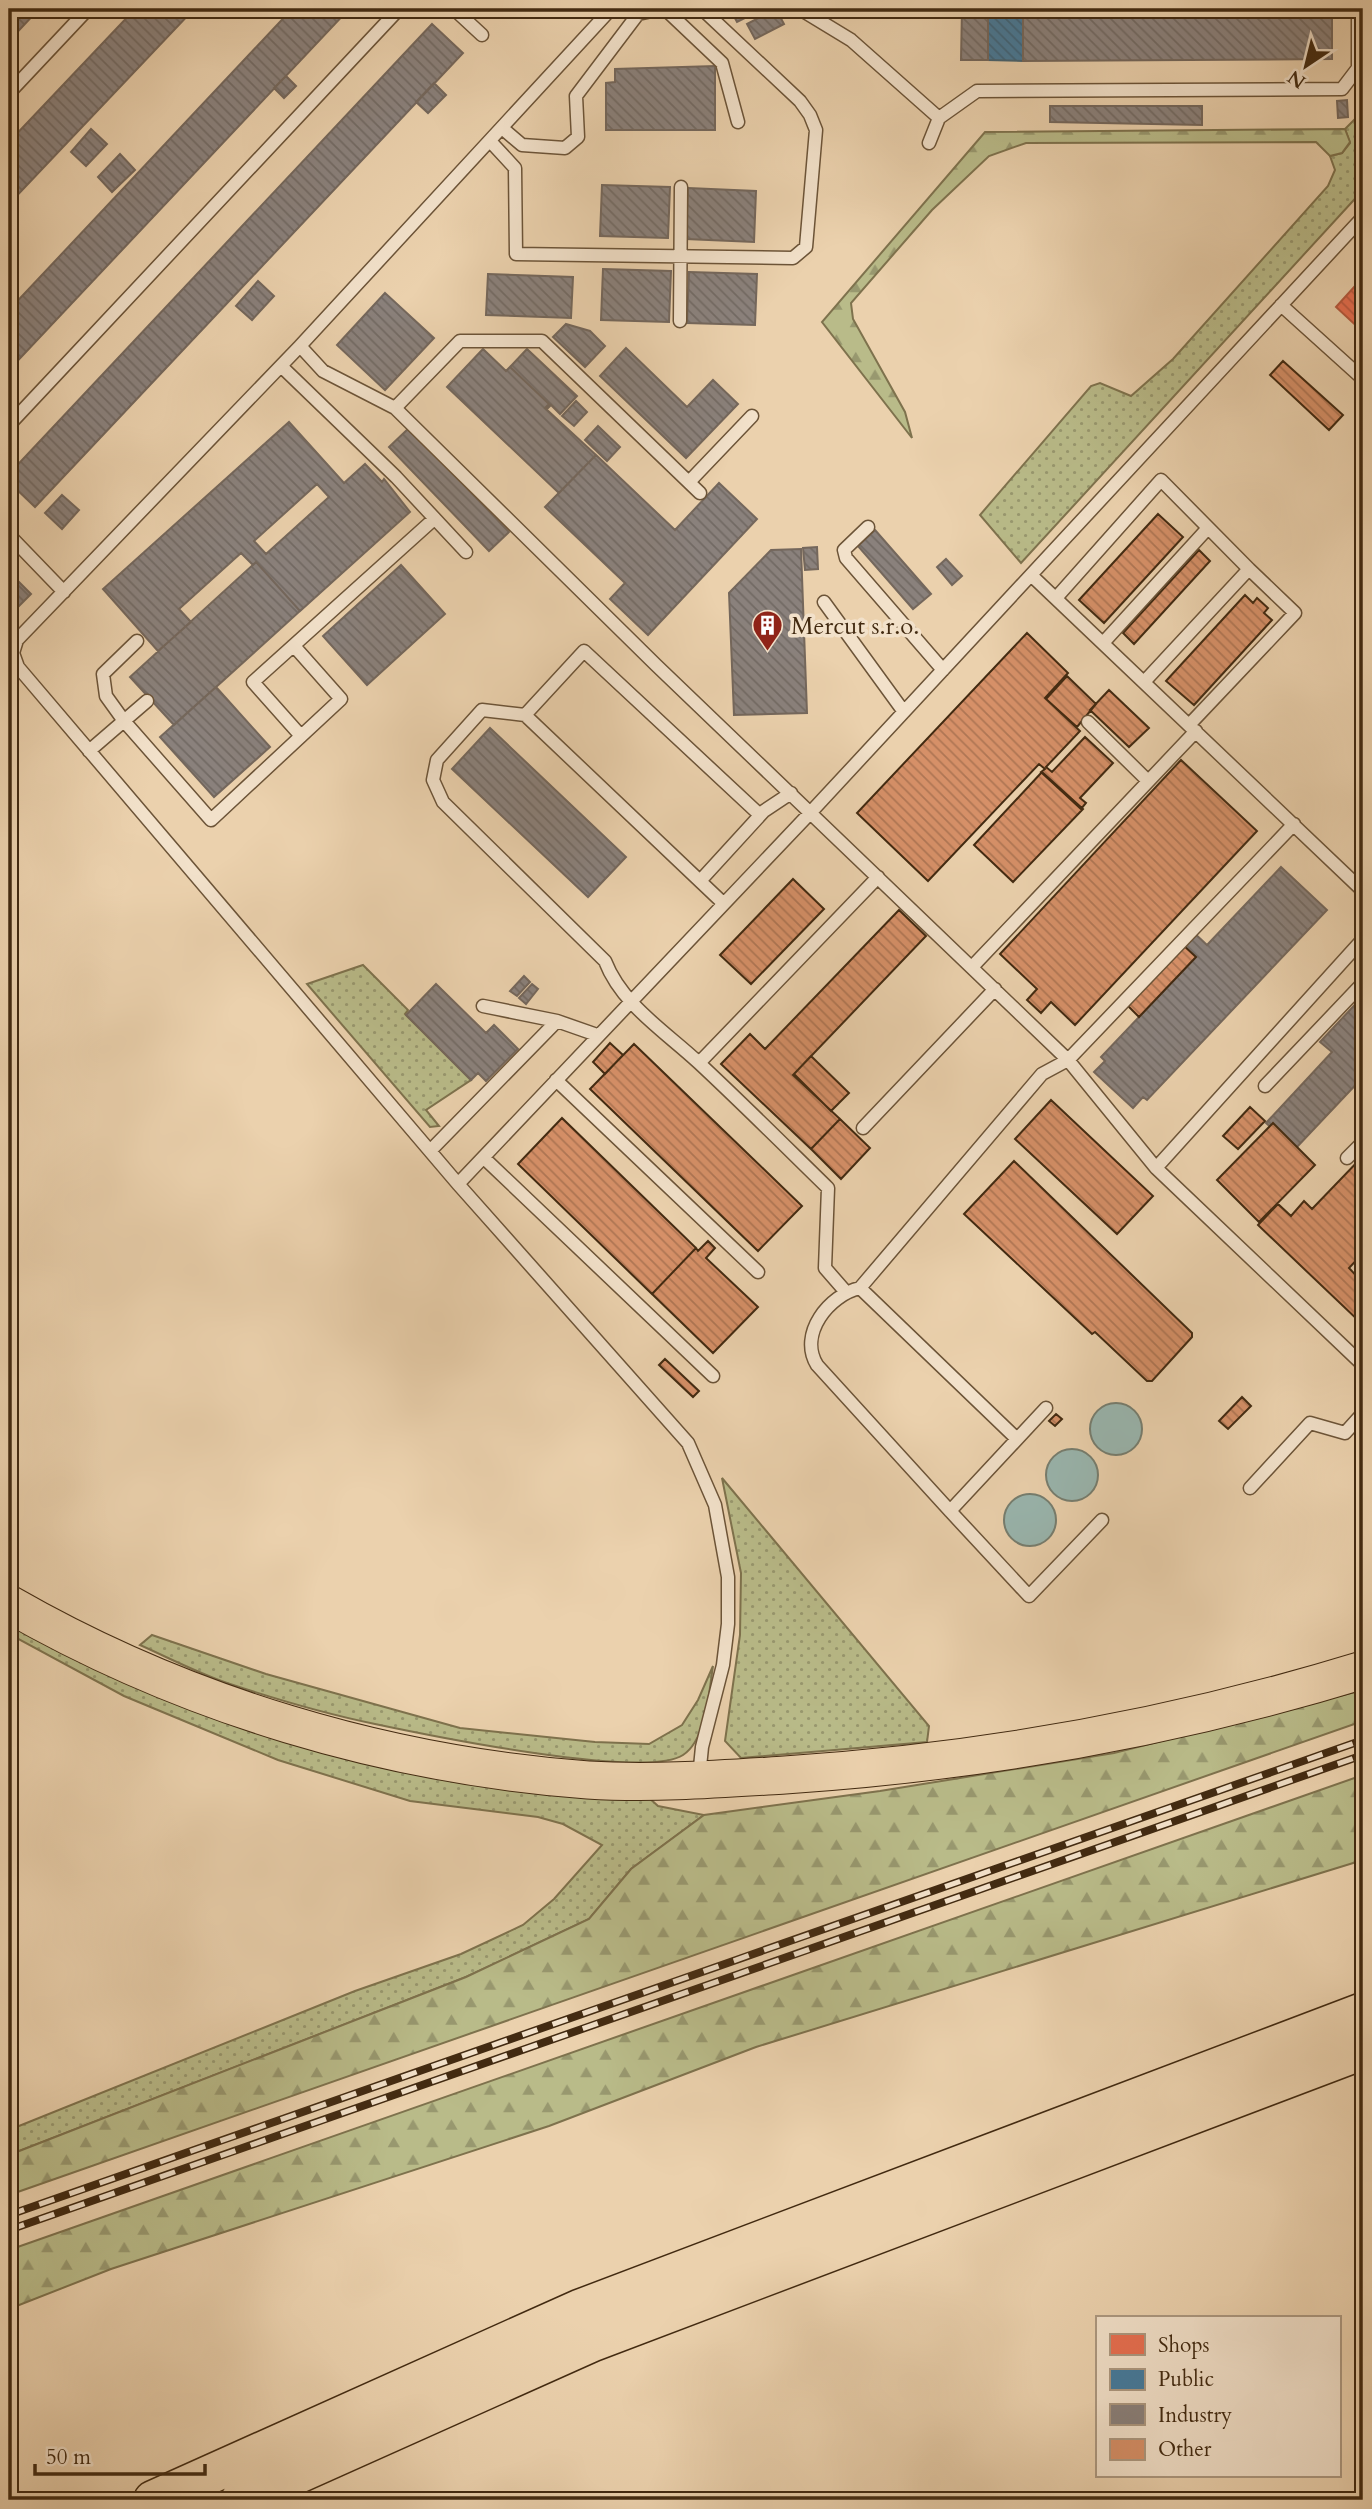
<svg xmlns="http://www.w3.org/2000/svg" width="1372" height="2509" viewBox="0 0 1372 2509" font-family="Cardo,serif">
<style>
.grass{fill:url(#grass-dots);stroke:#7e724d;stroke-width:2}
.forest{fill:url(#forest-firs);stroke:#7e724d;stroke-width:2}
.water{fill:#99b6af;stroke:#767e70;stroke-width:2}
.shops{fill:url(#shops-back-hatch);stroke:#b65a3e;stroke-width:2}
.public{fill:url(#public-back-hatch);stroke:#446373;stroke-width:2}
.industry{fill:url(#industry-back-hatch);stroke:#74675c;stroke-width:2;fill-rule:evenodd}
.building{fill:url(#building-back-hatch);stroke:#422a11;stroke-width:2}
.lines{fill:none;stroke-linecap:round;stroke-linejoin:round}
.lane-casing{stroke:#6c5438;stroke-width:15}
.primary-casing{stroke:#422a11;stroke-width:39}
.highway-casing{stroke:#422a11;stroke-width:41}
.lane{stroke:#f2e1ca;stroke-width:12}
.primary{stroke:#ebd1ad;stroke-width:37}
.highway{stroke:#ebd1ad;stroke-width:38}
.rail-casing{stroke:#422a11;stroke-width:8}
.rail{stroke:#f2e1ca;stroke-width:5;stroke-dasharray:16;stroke-linecap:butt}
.labels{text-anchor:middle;stroke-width:7;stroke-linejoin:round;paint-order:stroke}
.poi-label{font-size:24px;fill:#422a11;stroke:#f2e1ca;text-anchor:start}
</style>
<defs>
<pattern id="grass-dots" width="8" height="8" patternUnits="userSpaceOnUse" patternTransform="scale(1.75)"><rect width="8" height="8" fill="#b9bb89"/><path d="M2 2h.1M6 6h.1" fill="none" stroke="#98986f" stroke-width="1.8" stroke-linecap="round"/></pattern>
<pattern id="forest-firs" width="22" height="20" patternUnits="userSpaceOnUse" patternTransform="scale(1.75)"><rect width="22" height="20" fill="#b9bb89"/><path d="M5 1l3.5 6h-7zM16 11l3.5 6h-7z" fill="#98986f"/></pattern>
<pattern id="shops-back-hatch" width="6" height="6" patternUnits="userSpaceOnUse" patternTransform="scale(1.75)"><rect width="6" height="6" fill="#e76f51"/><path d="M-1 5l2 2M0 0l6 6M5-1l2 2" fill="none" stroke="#bd5b42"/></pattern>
<pattern id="public-back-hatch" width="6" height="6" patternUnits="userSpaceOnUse" patternTransform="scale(1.75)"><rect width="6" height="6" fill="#457b9d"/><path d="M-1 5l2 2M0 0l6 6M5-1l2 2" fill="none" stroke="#3b657f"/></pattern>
<pattern id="industry-back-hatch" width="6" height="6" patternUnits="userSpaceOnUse" patternTransform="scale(1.75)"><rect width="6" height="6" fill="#8a817c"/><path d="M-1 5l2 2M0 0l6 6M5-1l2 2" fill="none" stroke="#726a64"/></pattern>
<pattern id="building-back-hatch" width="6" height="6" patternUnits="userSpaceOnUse" patternTransform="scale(1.75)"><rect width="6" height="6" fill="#d69068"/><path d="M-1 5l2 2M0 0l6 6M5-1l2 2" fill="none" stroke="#af7654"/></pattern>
</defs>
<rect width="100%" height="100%" fill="#ebd1ad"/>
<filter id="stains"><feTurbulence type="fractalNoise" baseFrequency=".00286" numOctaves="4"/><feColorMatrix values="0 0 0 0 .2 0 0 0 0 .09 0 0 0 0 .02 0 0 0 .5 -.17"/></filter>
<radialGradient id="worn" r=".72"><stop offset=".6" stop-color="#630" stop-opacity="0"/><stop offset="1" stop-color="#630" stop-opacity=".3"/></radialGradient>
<path class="grass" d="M1360 114 1363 121V190L1021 563 980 515 1091 386 1100 383 1131 396 1173 359 1328 186 1335 170 1330 156 1342 153 1350 143 1345 129Z
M363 965 408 1010 405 1014 471 1080 426 1110 439 1126 430 1127 307 984Z
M722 1478 929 1726 927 1742 741 1758 725 1741 740 1635 741 1573Z
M9 1624 127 1683 648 1797 658 1806 704 1815 631 1869 589 1919 466 1977 9 2155V2130L355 1991 461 1954 523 1925 554 1899 602 1845 563 1824 538 1817 410 1801 278 1760 124 1696 9 1634Z
M152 1635 266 1674 460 1728 595 1742 649 1744 682 1725 698 1700 713 1666C709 1691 707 1739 683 1755 645 1780 427 1735 375 1724 326 1714 275 1699 227 1683 198 1673 169 1658 140 1645Z"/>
<path class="forest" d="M1345 129 1350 142 1342 153 1330 156 1316 142 1026 143 989 156 932 210 851 303 853 319 905 412 912 438 822 322 985 132Z
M1363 1690V1721L9 2195V2155L466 1977 589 1919 631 1869 704 1815 880 1791 1114 1753Z
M1363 1775V1860L756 2047 549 2126 111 2269 9 2309V2250Z"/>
<path class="water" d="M1090 1429a26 26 0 1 1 52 0a26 26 0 1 1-52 0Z
M1046 1475a26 26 0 1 1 52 0a26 26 0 1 1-52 0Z
M1004 1520a26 26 0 1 1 52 0a26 26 0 1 1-52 0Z"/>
<path class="shops" d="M1363 277V332L1336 307Z"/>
<path class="public" d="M936 9H951V17H936Z
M988 9H1023V61L988 60Z"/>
<path class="industry" d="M9 9H39L9 41Z
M135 9H194L9 204V142Z
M292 9H349L9 370V310Z
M730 9H763L737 22Z
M776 9 784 24 755 39 747 24Z
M860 9H919V15Z
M962 9H988V60H961Z
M1023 9H1332V59L1023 61Z
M432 24 463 53 35 507 9 482V474Z
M715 66V130H606V83L615 82V69Z
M286 76 296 86 284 98 274 88Z
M434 83 446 95 428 113 416 102Z
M1347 100 1348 117 1338 118 1337 101Z
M1050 106H1202V125L1050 122Z
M91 129 107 144 86 166 71 152Z
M120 154 135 170 112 192 98 177Z
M602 185 670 187 668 238 600 236Z
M688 188 756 191 754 242 686 239Z
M603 269 671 271 669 322 601 320Z
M689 272 757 274 755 325 687 323Z
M488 274 573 277 571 318 486 315Z
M258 281 274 296 252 320 236 306Z
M385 293 434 338 385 390 337 345Z
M566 324 590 331 605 346 585 367 553 337Z
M626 348 687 407 713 380 738 404 686 458 600 376Z
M483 349 506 371 510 367 549 404 545 408 596 455 559 493 447 387Z
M527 349 577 396 560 414 551 405 547 409 549 404 510 367Z
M576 401 587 412 574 426 562 416Z
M289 422 344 483 365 464 382 482 384 479 410 512 300 611 256 562 253 565 241 553 179 609 191 622 158 651 103 589ZM317 484 329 497 266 554 254 541Z
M598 426 620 447 607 461 585 440Z
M409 428 509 532 489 551 389 447Z
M596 455 675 530 719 483 757 519 648 635 610 599 625 583 545 507Z
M62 495 79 510 62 529 45 513Z
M875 530 931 594 913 609 858 546Z
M817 547 818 569 805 570 803 548Z
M801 549 807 713 734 715 729 593 771 550Z
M946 559 962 576 952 585 937 567Z
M256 562 300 611 174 725 130 677Z
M401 565 445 614 367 685 323 636Z
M15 578 31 594 9 616V584Z
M216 687 270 747 214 797 160 737Z
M490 728 626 857 588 897 452 769Z
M1281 867 1327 910 1147 1100 1143 1097 1133 1108 1094 1072 1105 1061 1101 1057 1196 957 1181 943 1192 931 1207 945Z
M524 976 530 982 517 996 510 991Z
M436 984 486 1033 494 1025 518 1049 486 1081 478 1073 471 1080 406 1015Z
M532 984 538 989 526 1004 519 998Z
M1363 996V1077L1295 1149 1266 1123 1332 1052 1320 1042Z"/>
<path class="building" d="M1283 361 1343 415 1329 430 1270 375Z
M1158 514 1183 537 1104 623 1079 600Z
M1199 550 1210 561 1134 644 1123 633Z
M1245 595 1253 603 1257 598 1268 608 1264 613 1272 620 1194 705 1166 681Z
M1027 633 1068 673 1045 698 1080 731 1046 767 1052 772 1085 737 1113 763 1080 798 1086 803 1081 809 1041 772 1045 769 1039 764 928 881 857 813Z
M1067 676 1096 704 1077 727 1046 699Z
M1109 690 1149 728 1129 747 1090 710Z
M1181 760 1257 831 1075 1025 1051 1002 1041 1013 1027 1000 1037 989 1000 954Z
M1042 772 1083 809 1013 882 974 845Z
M793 879 824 909 751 984 720 955Z
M899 910 926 936 793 1075 840 1119 811 1149 721 1064 750 1034 765 1049Z
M1182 944 1196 957 1139 1017 1126 1004Z
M610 1043 623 1055 605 1074 593 1062Z
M634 1044 802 1206 758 1251 590 1089Z
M811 1056 849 1093 831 1111 794 1074Z
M1051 1100 1153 1196 1117 1234 1015 1139Z
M1250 1107 1265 1121 1238 1149 1223 1136Z
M562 1118 696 1248 652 1294 518 1164Z
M840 1119 870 1148 841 1179 811 1149Z
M1273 1123 1315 1165 1259 1222 1217 1180Z
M1363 1156V1253L1349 1268 1363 1283V1325L1258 1225 1278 1204 1291 1216 1304 1201 1312 1209Z
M1014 1161 1192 1333V1337L1152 1381H1147L1095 1332 1092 1334 964 1214Z
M708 1241 715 1248 706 1258 758 1307 713 1353 652 1294 696 1248 698 1251Z
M665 1359 699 1391 693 1397 659 1365Z
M1242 1397 1251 1406 1228 1429 1219 1421Z
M1056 1414 1062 1419 1055 1426 1049 1421Z"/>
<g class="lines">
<defs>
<path id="lane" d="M454 9 482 35
M611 9 300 346 17 640 13 653 18 667 458 1184 688 1443 715 1505 728 1577V1624L723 1665 702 1747 699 1777
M665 9 722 63 738 122
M800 9 851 40 939 118 977 91 1342 89 1358 68V9
M9 93 88 9
M502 128 522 145 565 148 578 137 576 96 638 14 661 9
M490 141 515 168 516 254 793 258 806 247 816 130 810 115 800 101 702 9
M929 143 939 118
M1281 305 1363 379
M680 321 681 187
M300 346 323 371 395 408 656 665 1068 1060 1156 1168 1363 1365
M281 366 396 477 466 552
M395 408 460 341H542L700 493
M9 425 399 9
M689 482 752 416
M868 527 844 550 846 558 943 670
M9 535 64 592
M1031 575 1363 891
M1056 598 1161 480 1249 569 1144 682
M824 602 904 712
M137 641 103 674 106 696 124 721 211 820 341 699 294 646
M1103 643 1208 528
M525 715 584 651 760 815
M1088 722 1148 781
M1189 725 1295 613 1249 569
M301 736 253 682 434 519
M89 751 147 701
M700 881 764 811 791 793
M723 903 525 715 482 710 437 760 433 780 443 802 605 961C622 1005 666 1032 699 1063 743 1104 785 1146 828 1188L825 1268 845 1291
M972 967 1196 731
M483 1006 557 1021 597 1035
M699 1063 878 877
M556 1080 758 1272
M1265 1086 1363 983
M863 1128 995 989
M430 1151 557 1021
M484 1158 713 1376
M1347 1158 1363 1142
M1156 1168 1363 939
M458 1184 811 812 1363 217
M860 1288 1017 1439
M1046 1408 950 1511 817 1365C798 1334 829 1295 860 1288L1042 1074 1068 1060 1294 824
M1250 1488 1310 1423 1345 1433 1363 1413
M950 1511 1029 1596 1102 1520"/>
<path id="primary" d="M9 1604C185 1705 386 1765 588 1780 653 1784 720 1779 785 1775 982 1762 1174 1728 1363 1670"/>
<path id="highway" d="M153 2500 579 2309 1363 2012
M240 2500 593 2342 1363 2050"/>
</defs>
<use href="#lane" class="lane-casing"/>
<use href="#primary" class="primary-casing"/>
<use href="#highway" class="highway-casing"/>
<use href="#lane" class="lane"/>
<use href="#primary" class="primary"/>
<use href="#highway" class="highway"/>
<defs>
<path id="rail" d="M9 2215 1363 1740
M9 2230 1363 1755"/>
</defs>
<use href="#rail" class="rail-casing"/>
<use href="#rail" class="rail"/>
</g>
<defs>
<symbol id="building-pin" viewBox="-11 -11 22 30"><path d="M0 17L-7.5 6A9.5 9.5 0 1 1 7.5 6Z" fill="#8f2418" stroke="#f2e1ca"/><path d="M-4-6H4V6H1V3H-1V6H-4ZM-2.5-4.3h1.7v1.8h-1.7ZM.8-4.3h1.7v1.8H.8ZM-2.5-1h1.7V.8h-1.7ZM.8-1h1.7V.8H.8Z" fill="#fff"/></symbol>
</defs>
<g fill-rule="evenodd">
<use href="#building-pin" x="750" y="608" width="35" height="47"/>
</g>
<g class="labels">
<g class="poi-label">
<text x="791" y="634">Mercut s.r.o.</text>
</g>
</g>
<rect width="1372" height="2509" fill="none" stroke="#ebd1ad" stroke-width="35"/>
<rect x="10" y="10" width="1351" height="2488" fill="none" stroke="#422a11" stroke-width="3.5"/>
<rect x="18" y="18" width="1337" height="2474" fill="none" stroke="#422a11" stroke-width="2"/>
<rect x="1096" y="2316" width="245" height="161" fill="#f2e1ca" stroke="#ac9880" stroke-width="2"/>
<rect x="1110" y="2334" width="35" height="21" fill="#e76f51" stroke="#ac9880" stroke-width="2"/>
<text x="1158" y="2352" font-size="21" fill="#422a11">Shops</text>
<rect x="1110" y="2369" width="35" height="21" fill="#457b9d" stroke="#ac9880" stroke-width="2"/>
<text x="1158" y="2386" font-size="21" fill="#422a11">Public</text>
<rect x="1110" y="2404" width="35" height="21" fill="#8a817c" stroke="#ac9880" stroke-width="2"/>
<text x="1158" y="2422" font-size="21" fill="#422a11">Industry</text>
<rect x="1110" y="2439" width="35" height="21" fill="#d69068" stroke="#ac9880" stroke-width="2"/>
<text x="1158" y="2456" font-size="21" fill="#422a11">Other</text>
<g transform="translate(1306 66) rotate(215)" stroke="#f2e1ca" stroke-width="5" paint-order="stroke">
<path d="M0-5L12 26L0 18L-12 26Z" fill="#422a11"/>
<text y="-10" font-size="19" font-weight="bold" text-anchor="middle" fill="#422a11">N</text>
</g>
<path d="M35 2464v10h170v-10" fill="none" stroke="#422a11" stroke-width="3.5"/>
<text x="46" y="2464" font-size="21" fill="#422a11" stroke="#f2e1ca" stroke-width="5" paint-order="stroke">50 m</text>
<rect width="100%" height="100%" filter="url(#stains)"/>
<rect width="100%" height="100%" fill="url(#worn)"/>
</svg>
